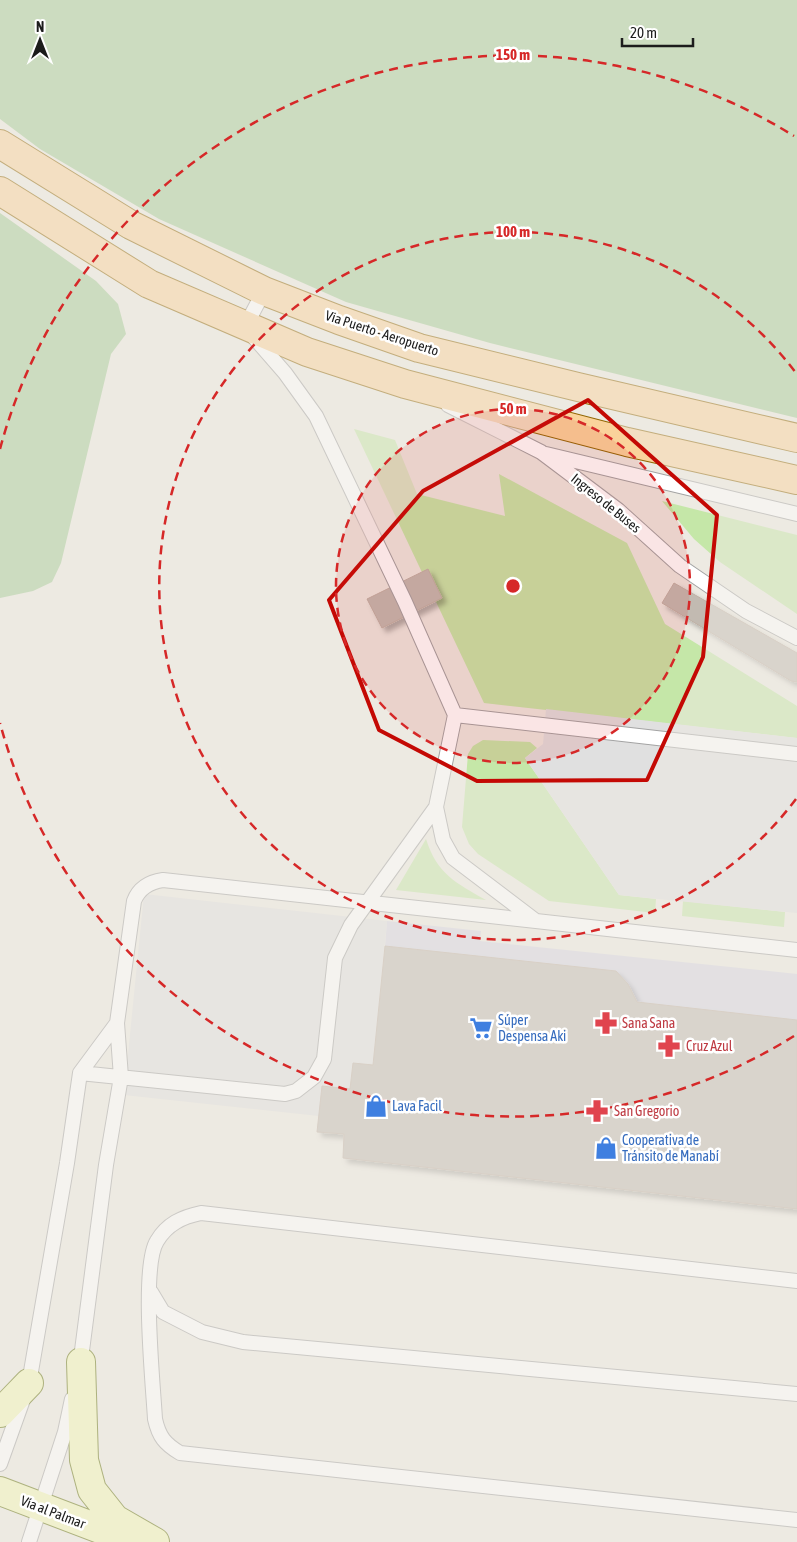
<svg xmlns="http://www.w3.org/2000/svg" width="797" height="1542" viewBox="0 0 797 1542" font-family="'Asap Condensed',sans-serif">
<style>
.grass{fill:#c5e7a8}
.forest{fill:#a5cc97}
.parking{fill:#e0e0e0}
.plaza{fill:#d7d6e3}
.building{fill:#c2bab1;stroke:#bfb1a5;filter:url(#shadow)}
.lines{fill:none;stroke-linecap:round;stroke-linejoin:round}
.lane-casing{stroke:#a3a3a3;stroke-width:16}
.secondary-casing{stroke:#616f07;stroke-width:30}
.primary-casing{stroke:#916603;stroke-width:30}
.lane{stroke:#fff;stroke-width:14}
.secondary{stroke:#f3f8b5;stroke-width:28}
.primary{stroke:#fad39b;stroke-width:28}
.marked{fill:none;stroke:#c40904;stroke-width:4;stroke-linejoin:round}
.ring{fill:none;stroke:#d62828;stroke-width:2.5;stroke-dasharray:9 6}
.labels{text-anchor:middle;stroke-width:5;stroke-linejoin:round;paint-order:stroke}
.street-label{font-size:14px;fill:#1c1c1c;stroke:#fff}
.shop-label{font-size:14px;fill:#366cbe;stroke:#fff;text-anchor:start}
.health-label{font-size:14px;fill:#be3a42;stroke:#fff;text-anchor:start}
.centre{fill:#d62828;stroke:#fff;stroke-width:2.5}
.ring-label{font-size:15px;text-anchor:middle;font-weight:bold;fill:#d62828;stroke:#fff;stroke-width:5;stroke-linejoin:round;paint-order:stroke}
</style>
<defs>
<filter id="shadow"><feDropShadow dx="4.5" dy="4.5" stdDeviation="2.5" flood-color="#0004"/></filter>
</defs>
<rect width="100%" height="100%" fill="#edeae2"/>
<path class="grass" d="M354 429 395 440 417 494 505 516 499 474 627 543 665 624 797 706V738L484 703Z
M662 501 797 535V614L720 562 694 539Z
M483 740 530 742 537 748 525 758 619 895 656 899 655 913 549 901 478 854 469 844 462 827 468 754 473 746Z
M426 839C437 874 456 883 486 900L396 890Z
M683 901 785 912 784 927 682 916Z"/>
<path class="forest" d="M0 0H797V418L490 343 346 302 159 219 40 149 0 119Z
M0 213 96 281 118 304 126 334 111 354 61 563 52 582 33 591 0 598Z"/>
<path class="parking" d="M546 709 797 738V913L619 895 525 758 543 744Z
M144 894 387 921 373 1065 353 1063 350 1089 322 1086 319 1116 124 1095Z"/>
<path class="plaza" d="M387 921 481 931 480 941 797 974V1020L637 1002 628 984 616 971 385 946Z"/>
<path class="building" d="M428 569 442 598 382 628 367 599Z
M674 583 797 653V682L791 681 662 603Z
M385 946 616 971 628 984 637 1002 797 1020V1209L343 1158 344 1134 317 1132 322 1086 350 1089 353 1063 373 1065Z"/>
<g class="lines">
<defs>
<path id="lane" d="M264 291 245 327 285 373 316 416 405 602 455 715 436 807 443 840 453 858 536 921 797 950
M448 405 541 452 618 510 680 566 746 611 797 638
M546 454 797 514
M455 715 797 754
M80 1073 285 1094 296 1091 314 1077 324 1059 335 958 351 925 436 807
M797 1281 201 1213C182 1217 167 1224 157 1241 141 1266 153 1384 155 1419 159 1437 165 1444 180 1453L797 1520
M151 1292 163 1312 202 1332 243 1342 797 1394
M80 1366 106 1165 121 1077 117 1023 134 901C139 888 149 882 163 880L536 921
M0 1464 29 1383 67 1163 80 1073 117 1023
M29 1542 65 1432 72 1399"/>
<path id="secondary" d="M81 1362 84 1460 92 1490 115 1519 155 1542
M0 1413 29 1383
M0 1491 134 1542"/>
<path id="primary" d="M0 144 131 225 264 291 339 320 419 348 578 387 797 438
M0 191 149 284 307 352 405 384 627 442 797 480"/>
</defs>
<use href="#lane" class="lane-casing"/>
<use href="#secondary" class="secondary-casing"/>
<use href="#primary" class="primary-casing"/>
<use href="#lane" class="lane"/>
<use href="#secondary" class="secondary"/>
<use href="#primary" class="primary"/>
</g>
<path d="M0 0H797V1542H0ZM588 400 717 515 703 657 647 780 477 781 379 730 329 600 423 491Z" fill="#edeae2" fill-opacity=".55" fill-rule="evenodd"/>
<path class="marked" d="M588 400 717 515 703 657 647 780 477 781 379 730 329 600 423 491Z"/>
<circle cx="513" cy="586" r="177" fill="#d62828" fill-opacity=".12"/>
<g class="ring">
<circle cx="513" cy="586" r="177"/>
<path d="M796 799A354 354 0 1 1 796 373"/>
<path d="M794 1036A531 531 0 0 1 0 723M0 449A531 531 0 0 1 794 136"/>
</g>
<defs>
<symbol id="pharmacy-bare" viewBox="-9 -9 18 18"><path d="M-2-6h4v4h4v4h-4v4h-4v-4h-4v-4h4Z" fill="#e0444e" stroke="#fff" stroke-width="2.5" paint-order="stroke"/></symbol>
<symbol id="supermarket-bare" viewBox="-9 -9 18 18"><path d="M-6-5.5h2.5l.6 2H6L4.5 2H-2.5L-4.4-4H-6ZM-1.5 3.2a1.3 1.3 0 1 0 .1 0ZM3 3.2a1.3 1.3 0 1 0 .1 0Z" fill="#3f7fe0" stroke="#fff" stroke-width="2.5" paint-order="stroke"/></symbol>
<symbol id="shop-bare" viewBox="-9 -9 18 18"><path d="M-5-2.5h2.3a2.7 3.5 0 0 1 5.4 0H5L5.5 6h-11ZM-1.5-2.5h3a1.5 2.3 0 0 0-3 0Z" fill="#3f7fe0" stroke="#fff" stroke-width="2.5" paint-order="stroke"/></symbol>
</defs>
<g fill-rule="evenodd">
<use href="#pharmacy-bare" x="590" y="1007" width="32" height="32"/>
<use href="#supermarket-bare" x="465" y="1012" width="32" height="32"/>
<use href="#pharmacy-bare" x="653" y="1030" width="32" height="32"/>
<use href="#shop-bare" x="360" y="1090" width="32" height="32"/>
<use href="#pharmacy-bare" x="581" y="1095" width="32" height="32"/>
<use href="#shop-bare" x="590" y="1132" width="32" height="32"/>
</g>
<g class="labels">
<g class="street-label">
<text transform="translate(382 333) rotate(18)" y="5">Via Puerto - Aeropuerto</text>
<text transform="translate(606 503) rotate(39)" y="5">Ingreso de Buses</text>
<text transform="translate(53 1512) rotate(21)" y="5">Vía al Palmar</text>
</g>
<g class="shop-label">
<text x="498" y="1025">Súper<tspan x="498" dy="16">Despensa Aki</tspan></text>
<text x="392" y="1111">Lava Facil</text>
<text x="622" y="1145">Cooperativa de<tspan x="622" dy="16">Tránsito de Manabí</tspan></text>
</g>
<g class="health-label">
<text x="622" y="1028">Sana Sana</text>
<text x="686" y="1051">Cruz Azul</text>
<text x="614" y="1116">San Gregorio</text>
</g>
</g>
<circle cx="513" cy="586" r="8" class="centre"/>
<g class="ring-label">
<text x="513" y="60">150 m</text>
<text x="513" y="237">100 m</text>
<text x="513" y="414">50 m</text>
</g>
<g transform="translate(40 40)" stroke="#ffffff" stroke-width="4" paint-order="stroke">
<path d="M0-4L9 19L0 12L-9 19Z" fill="#1c1c1c"/>
<text y="-8" font-size="14" font-weight="bold" text-anchor="middle" fill="#1c1c1c">N</text>
</g>
<path d="M622 38v8h71v-8" fill="none" stroke="#1c1c1c" stroke-width="2.5"/>
<text x="630" y="38" font-size="15" fill="#1c1c1c" stroke="#ffffff" stroke-width="4" paint-order="stroke">20 m</text>
</svg>
